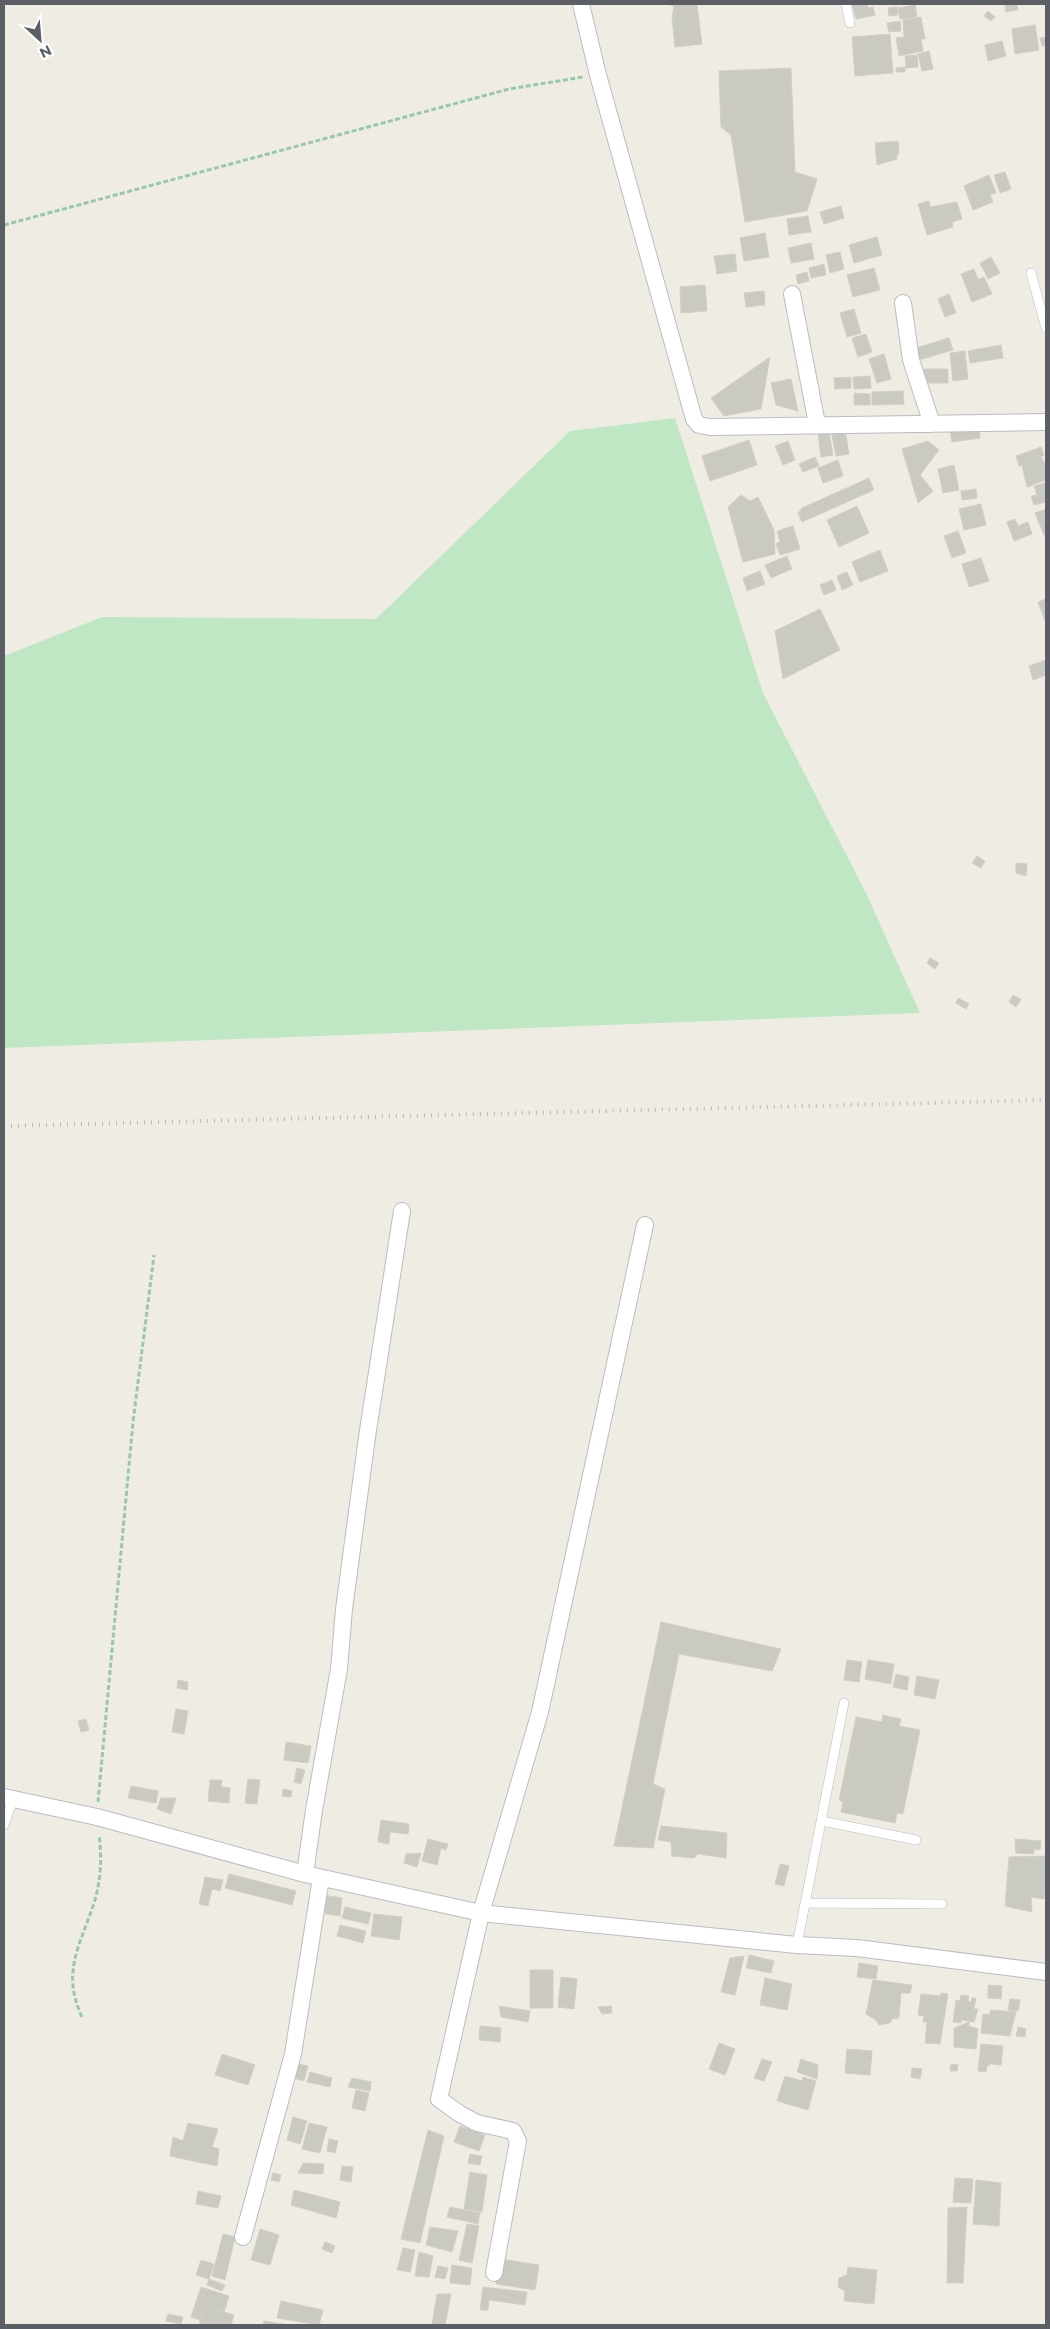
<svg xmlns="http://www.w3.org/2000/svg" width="1050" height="2329" viewBox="0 0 1050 2329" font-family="Montserrat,sans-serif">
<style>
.green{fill:#bfe7c4}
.building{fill:#cbcac2;stroke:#d3d0c1}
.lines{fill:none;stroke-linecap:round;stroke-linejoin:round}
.lane-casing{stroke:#bbbcc2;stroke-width:10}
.street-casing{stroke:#bbbcc2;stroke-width:18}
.path{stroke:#98c8ab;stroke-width:3;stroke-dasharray:5 2.5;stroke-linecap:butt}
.lane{stroke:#fff;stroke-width:9}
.street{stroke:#fff;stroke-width:16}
.rail{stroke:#b6b7b7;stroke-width:4;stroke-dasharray:1 6;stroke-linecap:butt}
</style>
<rect width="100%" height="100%" fill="#efede3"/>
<path class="green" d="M675 418 763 693 866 893 920 1013 4 1048V656L102 617 376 619 570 431Z"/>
<path class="building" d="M667 4H697L702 44 675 47 672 18 674 6Z
M852 4H867L868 8 873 7 875 15 856 19Z
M1005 4H1017L1018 10 1006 12Z
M915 5 917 17 900 19 898 8Z
M897 7 898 15 889 16 888 8Z
M988 11 995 17 991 21 984 16Z
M921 17 925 39H921L923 51 899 56 896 38 904 37 903 20Z
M900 21 901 31 889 32 887 23Z
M1035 25 1039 50 1015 54 1012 29Z
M890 34 893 73 855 76 852 37Z
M1046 37V45L1042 46 1040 38Z
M1002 41 1006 56 988 61 985 45Z
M929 51 933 69 922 71 918 54Z
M917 55 918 67 906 68 905 56Z
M905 67V72H896V68Z
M791 68 795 172 817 179 807 211 745 222 731 135 721 127 719 71Z
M898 141 899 154H897V159L877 165 875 143Z
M1005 172 1011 189 1000 193 994 175Z
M989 175 996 193 990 195 993 202 973 210 964 186Z
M929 201 930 207 957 202 962 219 952 222 953 227 927 235 918 204Z
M841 206 844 218 824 224 820 212Z
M808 216 811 232 789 235 787 219Z
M765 233 769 257 744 261 740 238Z
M877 237 882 255 854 263 849 245Z
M811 243 814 259 791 263 788 248Z
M840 252 844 269 830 273 826 255Z
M735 254 737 271 717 274 714 256Z
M991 257 1000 273 988 279 980 263Z
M824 264 826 275 811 278 809 268Z
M874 268 880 290 853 297 847 275Z
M974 269 978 279 984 277 992 294 972 302 961 274Z
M807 272 809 281 798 284 796 275Z
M705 285 707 311 681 313 680 287Z
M764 291 765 305 746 307 744 293Z
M949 294 956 313 945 317 938 299Z
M854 309 861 333 847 337 840 313Z
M866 334 872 352 858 357 852 338Z
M949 338 953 350 919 360 916 348Z
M1001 345 1003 358 970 363 968 351Z
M965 351 968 379 953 381 950 353Z
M884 354 891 379 877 383 869 359Z
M770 357 761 409 724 416 711 398Z
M923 369H948V383H923Z
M870 376 871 388 854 389 853 377Z
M851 377V388L835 389 834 378Z
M791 379 798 411 776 405 771 383Z
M903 391 904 404 872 405V392Z
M854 393 870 394V405H854Z
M979 426 980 438 952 442 950 430Z
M845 429 849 454 836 456 831 431Z
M829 432 833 455 821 457 818 433Z
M749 440 757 465 710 481 702 456Z
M788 441 795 460 783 465 775 446Z
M928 441 939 450 920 475 933 491 918 503 902 449Z
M1041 447 1044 455 1041 457 1046 466V480L1027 487 1022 465 1019 466 1016 456Z
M815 457 819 466 803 472 799 464Z
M838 460 843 476 823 483 818 468Z
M954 465 959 490 943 493 938 469Z
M869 478 874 490 802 522 798 513 802 508Z
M1046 483V502L1034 505 1031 496 1037 495 1034 486Z
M976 489 977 498 962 500 961 491Z
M741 495 750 501 758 497 774 530 775 554 743 562 728 507Z
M981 504 986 525 964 530 959 509Z
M857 506 869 533 839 547 827 520Z
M1046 509V534L1044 535 1035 513Z
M1015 519 1018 526 1028 522 1032 534 1014 541 1007 522Z
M793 526 800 549 780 555 776 544 780 541 777 531Z
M958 531 966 553 952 558 944 536Z
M880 550 888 571 860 582 852 562Z
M787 556 792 569 771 578 765 565Z
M981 558 989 581 969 587 962 564Z
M760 571 765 584 747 591 743 578Z
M847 572 853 585 842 590 837 576Z
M832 580 836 590 824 595 820 585Z
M1046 599V623L1038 602Z
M820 609 840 650 783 679 775 631Z
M1046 660V675L1033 680 1029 666Z
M977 856 985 861 981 868 972 863Z
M1016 863 1027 864 1026 876 1016 873Z
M930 958 939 963 935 969 927 963Z
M1013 995 1021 999 1016 1007 1009 1002Z
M958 998 969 1004 966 1009 956 1003Z
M661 1622 781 1649 772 1671 679 1654 653 1784 665 1789 653 1848 614 1846Z
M847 1660 862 1662 859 1682 844 1680Z
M868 1660 894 1664 891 1684 865 1679Z
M896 1674 909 1677 907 1690 893 1687Z
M917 1676 939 1680 935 1699 914 1695Z
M178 1680 188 1682 187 1690 177 1688Z
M176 1709 188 1711 184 1734 172 1732Z
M883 1715 901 1719 899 1726 920 1730 903 1814 897 1813 895 1823 841 1812 843 1802 839 1800 856 1717 882 1722Z
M86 1719 89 1730 81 1732 78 1721Z
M286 1742 311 1746 308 1763 284 1760Z
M297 1768 305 1770 301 1784 294 1782Z
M248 1779 260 1780 257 1804 245 1803Z
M210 1780H222L221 1787 230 1788 229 1803 208 1801Z
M131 1786 158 1791 156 1803 128 1798Z
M283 1789 292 1791 291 1797 282 1796Z
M161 1798H176L171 1814 157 1809Z
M381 1820 409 1824 408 1834 390 1832 389 1844 378 1842Z
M661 1826 727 1833 726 1858 698 1854 694 1858 672 1856 671 1842 658 1840Z
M428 1839 448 1844 446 1850 441 1848 437 1865 422 1861Z
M1015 1839 1041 1841 1040 1850 1034 1849V1854L1016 1853Z
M421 1853 417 1867 404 1863 406 1854Z
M1046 1856 1044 1899 1031 1897 1032 1912 1005 1906 1009 1857Z
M780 1864 789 1866 784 1886 775 1884Z
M229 1874 296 1891 292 1905 225 1888Z
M205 1877 223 1880 220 1891 212 1889 208 1906 199 1904Z
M323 1895 342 1898 340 1916 320 1913Z
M345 1907 371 1913 368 1924 342 1918Z
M374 1914 402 1917 399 1940 371 1936Z
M340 1925 366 1931 363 1943 337 1936Z
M749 1955 774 1961 771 1973 746 1968Z
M744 1956 735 1995 721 1992 730 1958Z
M859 1963 878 1966 876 1979 857 1977Z
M530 1970H553V2008H530Z
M561 1977 577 1979 574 2009 558 2007Z
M765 1978 792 1984 787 2010 760 2005Z
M873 1980 912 1985 910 1993H901L899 2018 892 2019 890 2023 879 2025 876 2020 866 2014Z
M988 1985 1002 1986 1001 1999 988 1998Z
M941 1993 948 1994 940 2044 925 2043 927 2022H923L924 2016 918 2015 921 1994 941 1996Z
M961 1995 969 1996 968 2001 971 2002 972 1998H976L974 2009H978L974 2022 961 2020V2023L953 2022 956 2000 960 2001Z
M1010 1999 1020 2000 1018 2011 1008 2010Z
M499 2006 530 2011 528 2022 501 2017Z
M611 2006 612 2013 602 2014 598 2007Z
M991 2010 1016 2012 1010 2036 981 2033 983 2014 989 2015Z
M969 2022V2026L978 2029 976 2049 954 2047V2028Z
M480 2026 501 2028 500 2042 479 2040Z
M1018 2027 1026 2029 1025 2037 1016 2036Z
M719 2043 735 2049 725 2075 709 2069Z
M981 2044 1003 2046 1001 2065 991 2064 987 2066 986 2072 978 2071Z
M847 2049 872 2051 870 2075 845 2073Z
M222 2054 255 2065 248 2085 215 2075Z
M762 2059 772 2062 764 2081 754 2078Z
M801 2059 818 2065 817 2079 797 2072Z
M294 2063 308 2066 304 2081 290 2077Z
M951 2064 958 2065 957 2071H950Z
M912 2068 922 2069 920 2079 911 2077Z
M310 2072 332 2078 330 2087 307 2082Z
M785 2076 802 2081 803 2077 816 2081 808 2110 777 2101Z
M352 2078 371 2082 370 2091 348 2087Z
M356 2090 369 2093 365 2111 352 2108Z
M293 2117 307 2121 300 2144 287 2140Z
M188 2123 218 2129 212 2147 219 2149 217 2166 170 2156 173 2137 183 2141Z
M309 2123 327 2127 320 2153 302 2149Z
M460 2126 485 2135 479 2151 454 2142Z
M428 2130 444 2136 420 2243 401 2239Z
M329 2139 338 2141 335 2153 327 2151Z
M470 2154 482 2156 480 2165 468 2163Z
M303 2163 324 2164 323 2174 298 2173Z
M342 2166 353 2167 351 2182 340 2180Z
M470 2172 487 2175 482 2212 464 2209Z
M273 2173 281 2175 279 2182 271 2180Z
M955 2178 973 2179 971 2203 953 2202Z
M976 2180 1001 2183 999 2226 973 2224Z
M294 2190 340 2202 336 2218 291 2205Z
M198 2191 221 2196 218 2208 196 2204Z
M450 2207 480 2213 478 2224 447 2217Z
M967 2207 963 2283H947L948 2208Z
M467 2224 479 2226 472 2263 459 2260Z
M430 2227 458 2231 452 2252 426 2245Z
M260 2229 279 2235 270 2265 251 2260Z
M223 2234 235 2237 225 2280 212 2276Z
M325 2242 335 2246 332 2253 322 2249Z
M403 2248 415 2250 410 2272 397 2270Z
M419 2252 433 2256 429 2277 415 2276Z
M501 2259 539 2265 535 2290 496 2284Z
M201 2260 214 2264 209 2279 196 2275Z
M452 2265 472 2268 470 2285 450 2283Z
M438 2266 448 2268 445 2279 435 2277Z
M848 2267 877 2270 874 2304 844 2301 845 2291 838 2287 839 2278 847 2275Z
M209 2279 225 2285 222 2291 207 2285Z
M201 2287 229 2296 224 2312 204 2306 200 2320 191 2317Z
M483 2287 527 2292 525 2305 489 2300 488 2310H480Z
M437 2294H451L445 2325H432Z
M281 2301 323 2310 319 2325 277 2318Z
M204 2306 234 2315 231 2325H199Z
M168 2314 183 2317 181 2324 166 2321Z
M264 2321 289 2325H263Z"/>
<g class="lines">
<defs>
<path id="lane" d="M846 4 850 23
M1031 273 1046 328
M822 1821 916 1840
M4 1825 13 1799
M806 1903 942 1904
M797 1945 844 1703"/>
<path id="street" d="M581 4 598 75 694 419 699 425 710 427 1046 422
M792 294 817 424
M903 303 911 360 932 424
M4 1797 97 1817 305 1874 481 1913 797 1945 857 1948 1046 1972
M305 1874 314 1810 339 1669 344 1609 367 1437 402 1211
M243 2237 293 2054 321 1878
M494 2273 518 2141 513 2131 477 2123 460 2114 439 2099 481 1913 540 1712 645 1225"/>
</defs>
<use href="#lane" class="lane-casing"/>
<use href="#street" class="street-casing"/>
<path class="path" d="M4 225 509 89 583 77
M98 1802 133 1422 154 1255
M82 2017C61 1972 80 1946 94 1903 101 1881 102 1858 99 1835"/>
<use href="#lane" class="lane"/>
<use href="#street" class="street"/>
<path class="rail" d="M4 1126 1046 1100"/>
</g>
<rect width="1050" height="2329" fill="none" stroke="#5b5e64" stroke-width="10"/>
<g transform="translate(40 40) rotate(154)" stroke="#ffffff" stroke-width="4" paint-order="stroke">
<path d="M0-4L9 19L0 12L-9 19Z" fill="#5b5e64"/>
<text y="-8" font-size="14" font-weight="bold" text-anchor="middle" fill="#5b5e64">N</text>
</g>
</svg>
